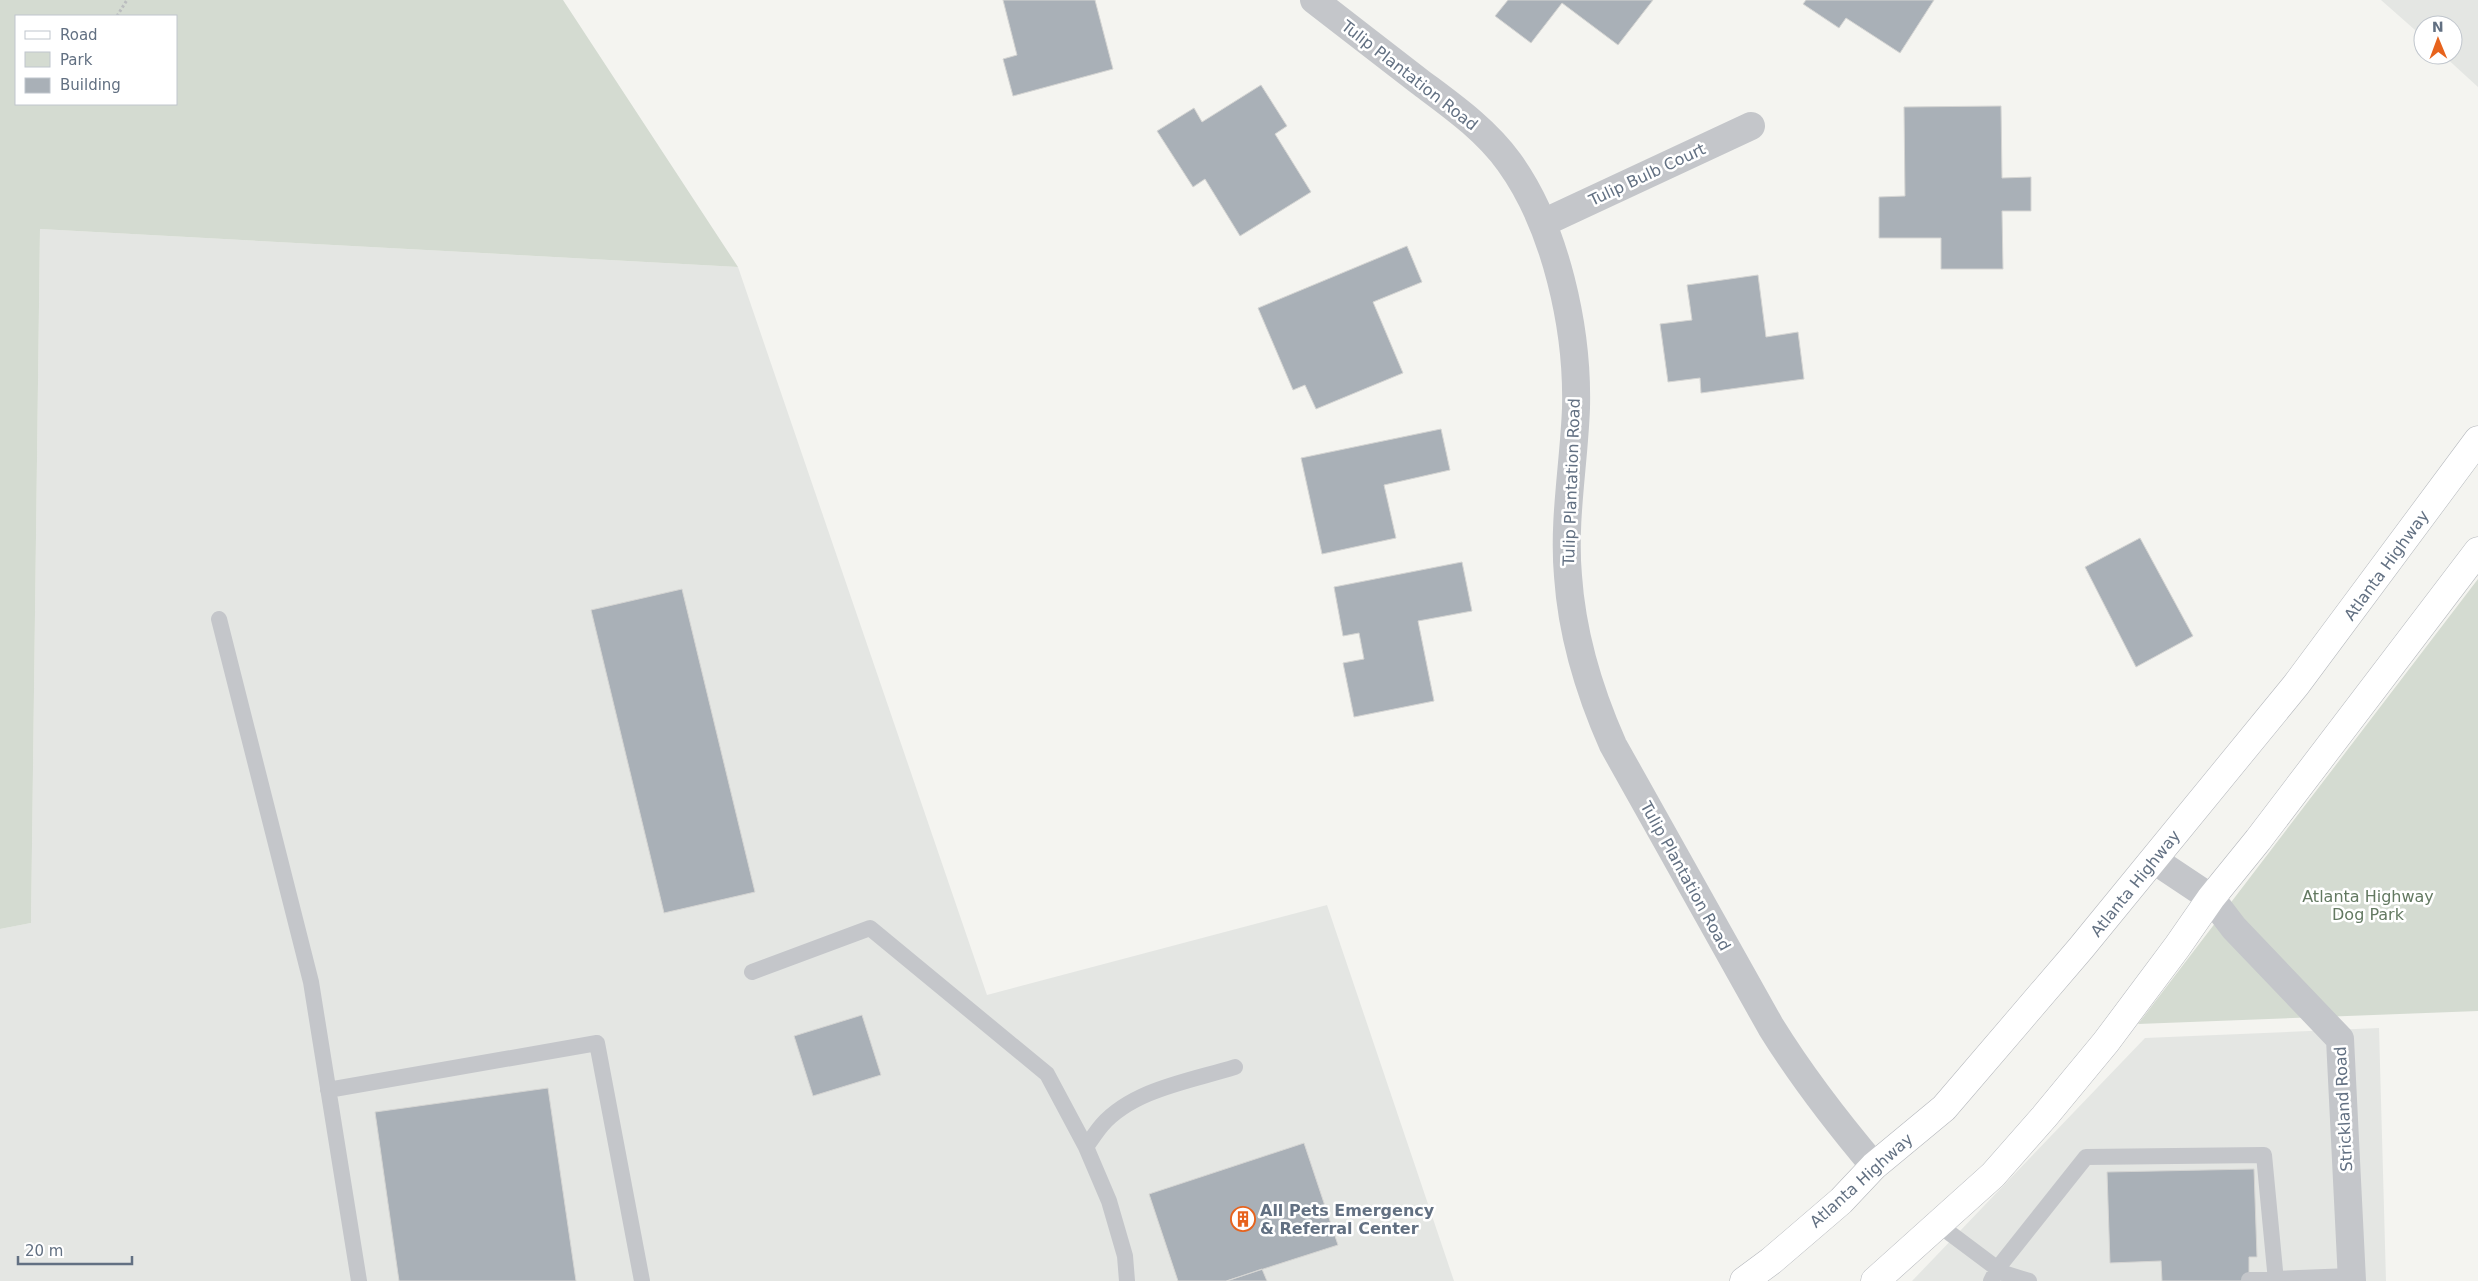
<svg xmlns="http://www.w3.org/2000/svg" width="2478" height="1281" viewBox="0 0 2478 1281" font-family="'DejaVu Sans',sans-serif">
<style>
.built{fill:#e4e6e3}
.green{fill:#d4dbd1;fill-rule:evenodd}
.building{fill:#a9b0b7;stroke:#d5d5d3}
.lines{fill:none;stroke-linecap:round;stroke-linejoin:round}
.primary-casing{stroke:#b4b7bc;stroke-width:29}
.path{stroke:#bbbdbf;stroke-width:3;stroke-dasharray:2.5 2.5;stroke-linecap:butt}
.lane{stroke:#c4c6ca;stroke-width:16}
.street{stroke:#c4c6ca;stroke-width:28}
.primary{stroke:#fff;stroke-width:28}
.labels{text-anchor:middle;stroke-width:5;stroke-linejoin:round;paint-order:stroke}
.street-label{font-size:16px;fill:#627082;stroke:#fff}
.park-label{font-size:16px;fill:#637961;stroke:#fff}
.poi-label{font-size:16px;font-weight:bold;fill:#627082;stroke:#fff;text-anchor:start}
</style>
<rect width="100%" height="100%" fill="#f4f4f0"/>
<path class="built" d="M2381 0H2478V87L2443 55H2453V25H2423V37Z
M40 229 738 267 987 995 1327 905 1454 1281H0V929L31 923Z
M2379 1028 2386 1281H1912L2145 1038Z"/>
<path class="green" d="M0 0H563L738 267 40 229 31 923 0 929ZM16 16H176V104H16Z
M2478 579V1011L2138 1024Z"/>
<path class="building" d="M1003 0H1095L1113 69 1013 96 1003 59 1017 55Z
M1508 0H1653L1618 45 1562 3 1531 43 1495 16Z
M1806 0H1934L1900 53 1846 18 1839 28 1803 4Z
M1261 85 1287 126 1275 134 1311 192 1240 236 1205 179 1193 187 1157 131 1194 108 1202 122Z
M2001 106 2002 178 2031 177V211H2002L2003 269H1941V238H1879V197L1905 196 1904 107Z
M1407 246 1422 282 1373 302 1403 373 1316 409 1305 385 1293 390 1258 308Z
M1758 275 1766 337 1798 332 1804 379 1701 393 1700 378 1668 382 1660 324 1692 320 1687 285Z
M1441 429 1450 470 1384 485 1396 538 1322 554 1301 458Z
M2140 538 2193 636 2136 667 2085 567Z
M1462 562 1472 611 1418 621 1434 701 1354 717 1343 663 1364 659 1359 633 1343 636 1334 587Z
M682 589 755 892 664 913 591 610Z
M862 1015 881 1075 813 1096 794 1036Z
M548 1088 576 1281H399L375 1112Z
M1304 1143 1338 1245 1226 1281H1178L1149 1194Z
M2254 1169 2257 1257H2249V1281H2162L2161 1261 2110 1263 2107 1172Z
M1262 1269 1267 1281H1227Z"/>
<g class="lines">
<defs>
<path id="primary" d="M1744 1281 1771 1261 1841 1201 1874 1166 1944 1108 2081 948 2296 685 2478 440
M1875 1281 1993 1175 2044 1117 2106 1042 2177 947 2211 898 2258 840 2478 551"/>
</defs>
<use href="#primary" class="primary-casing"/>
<path class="path" d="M117 16 127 0"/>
<path class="lane" d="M219 619 311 982 359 1281
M752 972 870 928 1047 1074 1086 1147 1109 1201 1125 1256 1127 1281
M328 1090 597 1043 642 1281
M1086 1147C1091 1140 1096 1132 1102 1125 1134 1089 1191 1081 1235 1067
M1939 1225 2003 1273 2029 1281
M2249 1280 2351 1276
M1991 1281 1997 1269 2086 1157 2264 1155 2276 1281"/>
<path class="street" d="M1314 0C1349 27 1385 55 1420 82 1452 106 1485 129 1509 162 1556 227 1578 329 1576 408 1574 464 1563 520 1568 576 1572 635 1589 691 1613 745L1771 1027C1802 1077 1836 1121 1874 1166
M1543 223 1751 126
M2154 860 2211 898 2234 928 2340 1039 2352 1281"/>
<use href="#primary" class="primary"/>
</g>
<defs>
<symbol id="building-ring" viewBox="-11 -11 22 22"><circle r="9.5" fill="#fff" stroke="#e7631d" stroke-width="1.5"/><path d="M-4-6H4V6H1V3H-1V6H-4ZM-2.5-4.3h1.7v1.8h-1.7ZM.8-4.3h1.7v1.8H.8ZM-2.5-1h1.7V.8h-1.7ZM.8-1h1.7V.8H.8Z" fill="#e7631d"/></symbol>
</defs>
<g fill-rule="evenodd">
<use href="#building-ring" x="1229" y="1205" width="28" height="28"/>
</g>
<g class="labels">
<g class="street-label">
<text transform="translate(1410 75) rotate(38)" y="6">Tulip Plantation Road</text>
<text transform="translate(1647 174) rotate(-25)" y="6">Tulip Bulb Court</text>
<text transform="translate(1571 482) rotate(-88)" y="6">Tulip Plantation Road</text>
<text transform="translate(2386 565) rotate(-54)" y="6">Atlanta Highway</text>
<text transform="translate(1686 876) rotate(61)" y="6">Tulip Plantation Road</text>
<text transform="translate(2135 883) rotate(-51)" y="6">Atlanta Highway</text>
<text transform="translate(2343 1109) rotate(-93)" y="6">Strickland Road</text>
<text transform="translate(1861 1180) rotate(-42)" y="6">Atlanta Highway</text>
</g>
<g class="park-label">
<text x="2368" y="902">Atlanta Highway<tspan x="2368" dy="18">Dog Park</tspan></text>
</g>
<g class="poi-label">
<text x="1260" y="1216">All Pets Emergency<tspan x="1260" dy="18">&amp; Referral Center</tspan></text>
</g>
</g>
<rect x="15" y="15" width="162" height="90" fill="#ffffff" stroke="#c0c6cd"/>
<rect x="25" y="31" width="25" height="8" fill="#ffffff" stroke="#c0c6cd"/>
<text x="60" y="40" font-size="15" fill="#627082">Road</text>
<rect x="25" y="52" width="25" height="15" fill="#d4dbd1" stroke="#c0c6cd"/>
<text x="60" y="65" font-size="15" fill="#627082">Park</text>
<rect x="25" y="78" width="25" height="15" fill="#a9b0b7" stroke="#c0c6cd"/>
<text x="60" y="90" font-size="15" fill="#627082">Building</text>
<g transform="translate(2438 40) rotate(359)"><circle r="24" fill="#ffffff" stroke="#c0c6cd"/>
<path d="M0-4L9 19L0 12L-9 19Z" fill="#e7631d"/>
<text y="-8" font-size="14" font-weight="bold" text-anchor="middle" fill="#627082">N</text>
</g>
<path d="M18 1256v8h114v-8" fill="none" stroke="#627082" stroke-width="2.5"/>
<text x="25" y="1256" font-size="15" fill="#627082" stroke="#ffffff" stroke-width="4" paint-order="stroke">20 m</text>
</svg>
